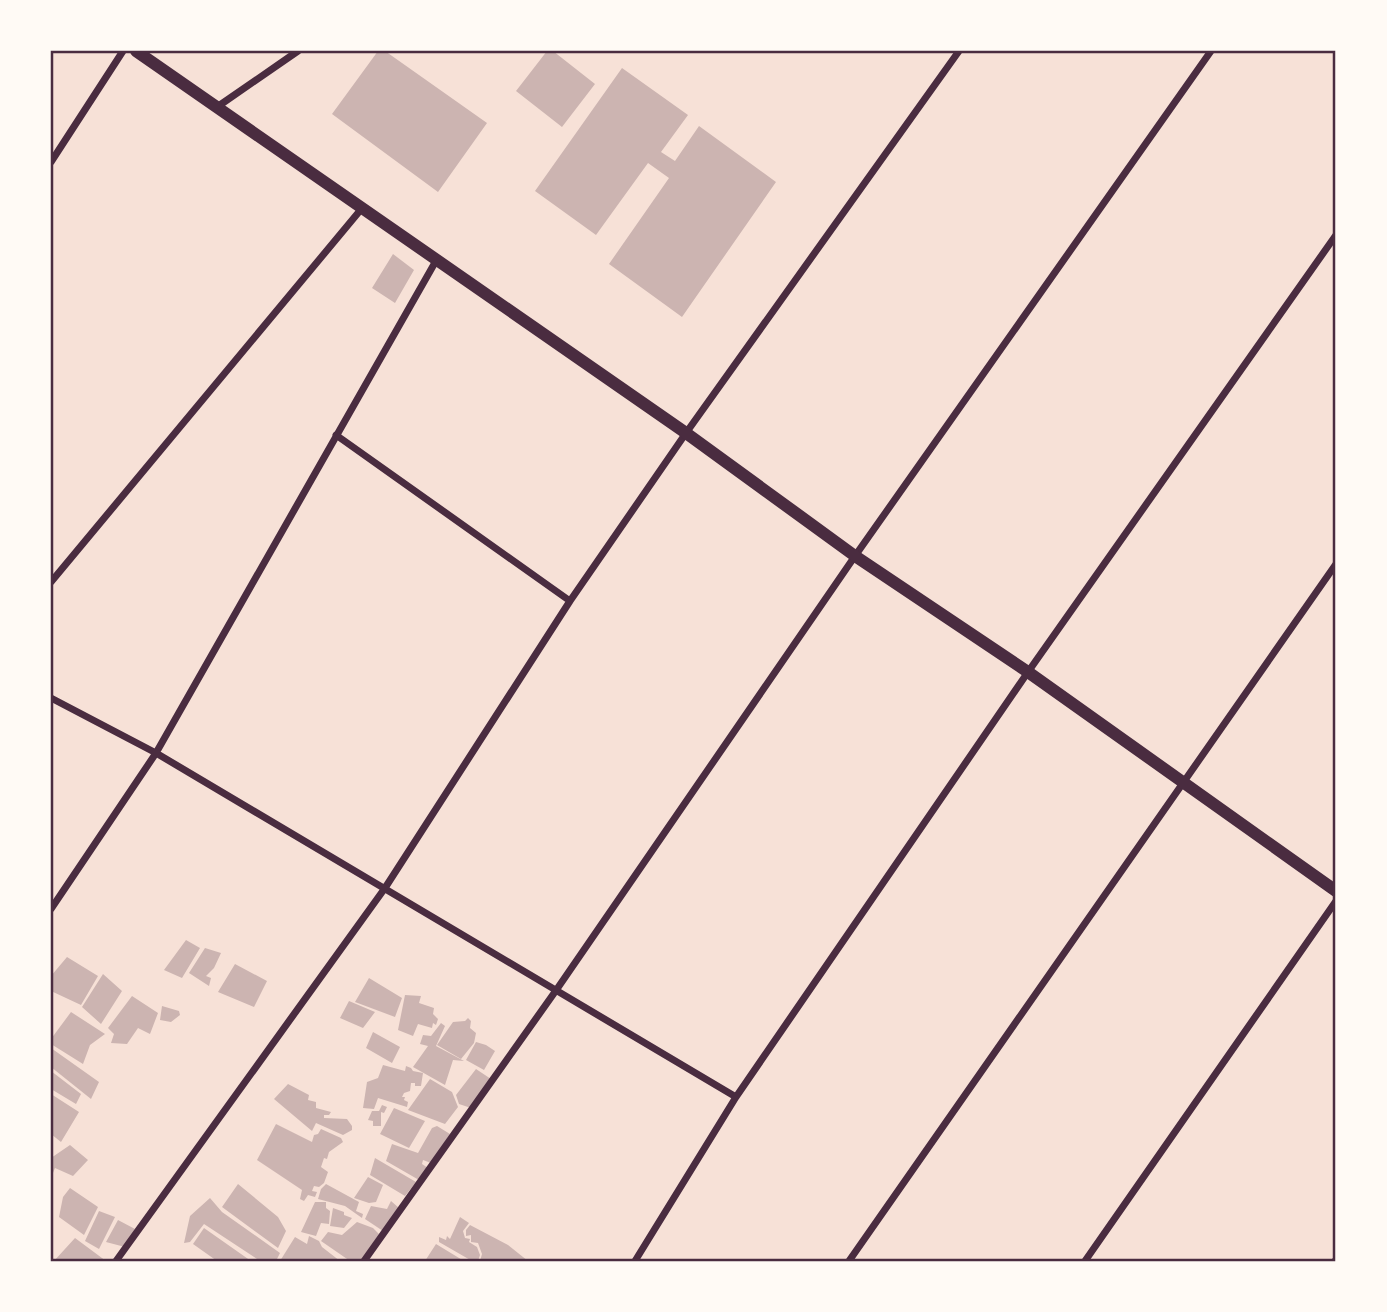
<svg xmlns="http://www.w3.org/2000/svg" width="1387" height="1312" viewBox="0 0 1387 1312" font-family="Ubuntu,sans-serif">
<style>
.building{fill:#ccb4b1}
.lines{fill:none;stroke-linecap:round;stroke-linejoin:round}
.minor{stroke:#4a2c40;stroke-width:7}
.tertiary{stroke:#4a2c40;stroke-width:12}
.neatline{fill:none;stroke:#4a2c40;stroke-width:2.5}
</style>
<rect width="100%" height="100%" fill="#f7e1d7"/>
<path class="building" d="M378 51H385L487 123 438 192 332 114Z
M547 51H553L595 84 562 127 516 91Z
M622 68 688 115 661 152 675 161 699 126 776 182 682 317 609 264 669 178 648 163 596 235 535 191Z
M393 254 414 270 395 303 372 288Z
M186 940 200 948 182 978 164 970Z
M205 948 221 953 214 968 206 976 211 978 209 986 189 973Z
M67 957 98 976 81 1005 51 991V976Z
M235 964 267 981 254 1007 218 992Z
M103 974 122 991 101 1024 82 1007Z
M369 978 402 998 395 1017 355 1002Z
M405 995 421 996 419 1003 434 1008 433 1014 438 1019 436 1025 433 1023 432 1028 418 1024 413 1036 398 1030Z
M132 996 158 1013 150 1034 138 1028 127 1044 111 1043 114 1034 108 1028Z
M349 1001 375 1012 363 1028 340 1018Z
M162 1006 179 1011 180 1015 171 1022 160 1020Z
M71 1012 105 1034 90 1045 83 1064 51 1044V1039Z
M468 1018 471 1021 470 1028 476 1033 474 1043 461 1059 437 1045 453 1022 465 1021Z
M441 1023 445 1026 436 1046 464 1061 453 1060 445 1085 413 1067 428 1046 420 1044 423 1035 431 1036Z
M373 1032 400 1047 392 1063 366 1048Z
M476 1042 486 1045 495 1051 484 1070 466 1060Z
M51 1048 99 1082 91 1099 51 1067Z
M383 1065 405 1071 406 1066 411 1068 413 1071 423 1073 421 1086H415V1083H411L410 1091 404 1093 402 1097H405L404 1100 408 1102 407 1107 378 1098 374 1109 363 1108 367 1082 378 1078Z
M476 1069 491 1079 471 1108 459 1104 456 1095Z
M51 1071 81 1094 76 1104 51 1089Z
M430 1079 452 1092 458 1107 445 1124 408 1110Z
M288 1084 309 1095 308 1100 316 1102V1108L331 1112 329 1115H324V1118L347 1119 352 1126V1130L343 1135 316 1123 312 1131 274 1099Z
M51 1094 79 1112 61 1142 51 1134Z
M382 1105 387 1107 384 1113 381 1112V1126H373V1121L368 1120 372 1111H379Z
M394 1108 425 1121 409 1148 380 1134Z
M276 1124 312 1142 314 1135 318 1134 321 1129 341 1138 343 1142 329 1152 327 1159 324 1158 321 1167 328 1172 324 1183 319 1187 314 1186 312 1191 317 1192 315 1197 308 1195 304 1201 300 1199 302 1190 257 1160Z
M437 1126 450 1134 431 1163 423 1160 422 1164 428 1168 419 1180 386 1161 392 1144 418 1153 432 1128Z
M70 1145 88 1160 73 1176 55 1168 51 1178V1158Z
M375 1158 416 1182 405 1196 370 1175Z
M368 1177 383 1185 376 1202 369 1203 354 1198Z
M238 1184 278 1217 286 1231 278 1248 222 1207Z
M326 1184 359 1202 356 1211 363 1214 362 1218 345 1206 318 1199 321 1189Z
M70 1188 98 1207 84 1235 59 1217 63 1197Z
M210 1198 222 1212 280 1253 276 1261H260L204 1224 190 1242 184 1243 190 1216Z
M391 1201 399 1208 383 1231 365 1219 371 1206 387 1209Z
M315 1202H326V1208L330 1211 329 1224 321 1223 316 1236 301 1232Z
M333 1208 344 1212V1215L352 1218 344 1228 330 1226Z
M99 1211 115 1217 99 1249 85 1241Z
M460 1217 469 1223 463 1231 465 1238 470 1239 469 1242 477 1247 480 1255 478 1261H472L439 1242V1237L446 1240 447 1236 450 1239Z
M118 1220 135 1229 125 1247 106 1242Z
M357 1222 373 1228 379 1234 361 1261H350L321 1241 328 1232 342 1235Z
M470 1225 508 1245 528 1261H480L482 1254 478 1243 471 1242V1235L466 1236V1230Z
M204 1228 251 1261H217L193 1244Z
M309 1236 319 1241 322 1247 340 1261H280L295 1237 307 1244Z
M75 1238 106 1261H54Z
M436 1244 464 1261H425Z"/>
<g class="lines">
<path class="minor" d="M217 107 298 51
M51 162 123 51
M336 435 570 601
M51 582 363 207
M51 698 156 753 736 1097
M51 909 156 753 437 259
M116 1261 385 888 570 601 686 433 959 51
M364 1261 557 989 855 556 1211 51
M635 1261 736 1097 1028 672 1336 235
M849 1261 1336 564
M1085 1261 1336 901
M1335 1261 1336 1260"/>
<path class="tertiary" d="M136 51 686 433 855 556 1028 672 1336 891"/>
</g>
<rect width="1387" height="1312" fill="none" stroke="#fffaf5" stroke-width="105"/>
<rect x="52" y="52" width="1282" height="1208" class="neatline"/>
</svg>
